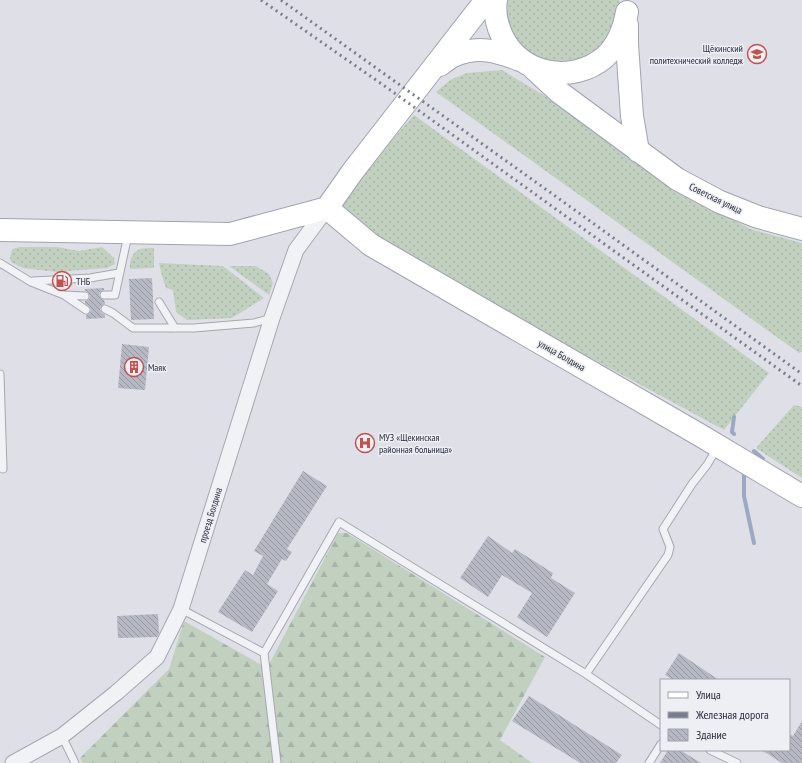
<svg xmlns="http://www.w3.org/2000/svg" width="802" height="763" viewBox="0 0 802 763" font-family="'PT Sans Narrow',sans-serif">
<style>
.grass{fill:url(#grass-dots)}
.forest{fill:url(#forest-firs)}
.lines{fill:none;stroke-linecap:round;stroke-linejoin:round}
.stream{stroke:#9ca8c4;stroke-width:4}
.building{fill:url(#building-back-hatch)}
.service-casing{stroke:#a5a7b1;stroke-width:9}
.minor-casing{stroke:#a5a7b1;stroke-width:17}
.primary-casing{stroke:#9fa3b2;stroke-width:24}
.service{stroke:#f1f2f5;stroke-width:7}
.minor{stroke:#f1f2f5;stroke-width:15}
.primary{stroke:#fff;stroke-width:22}
.rail{stroke:#797e8f;stroke-width:3;stroke-dasharray:2 4;stroke-linecap:butt}
.labels{text-anchor:middle;stroke-width:3;stroke-linejoin:round;paint-order:stroke}
.poi-label{font-size:10px;fill:#292d3d;stroke:#eeeff5;text-anchor:start}
.street-label{font-size:10px;fill:#292d3d;stroke:#eeeff5}
</style>
<defs>
<pattern id="grass-dots" width="8" height="8" patternUnits="userSpaceOnUse"><rect width="8" height="8" fill="#c2d0c0"/><path d="M2 2h.1M6 6h.1" fill="none" stroke="#a7b3a6" stroke-width="1.8" stroke-linecap="round"/></pattern>
<pattern id="forest-firs" width="22" height="20" patternUnits="userSpaceOnUse"><rect width="22" height="20" fill="#c2d0c0"/><path d="M5 1l3.5 6h-7zM16 11l3.5 6h-7z" fill="#a7b3a6"/></pattern>
<pattern id="building-back-hatch" width="6" height="6" patternUnits="userSpaceOnUse"><rect width="6" height="6" fill="#b6b9c3"/><path d="M-1 5l2 2M0 0l6 6M5-1l2 2" fill="none" stroke="#9497a0"/></pattern>
</defs>
<rect width="100%" height="100%" fill="#dfe0e7"/>
<path class="grass" d="M504 0H619V11L618 22 600 51 569 65 536 60 511 37Z
M502 70 550 99 654 175 750 229 802 243V352L799 353 436 92 450 80 467 73Z
M414 115 769 373 724 430 374 241 334 207Z
M20 247H57L79 251 102 247 114 258 115 264 107 268 56 272 23 268 11 262 10 259 12 249Z
M154 248V268L130 269C129 262 132 252 140 249 143 248 150 248 154 248Z
M159 263 223 266 264 298 232 318 187 320 176 312 173 290 166 288 162 276Z
M229 266H256L269 274 273 283 269 295Z
M794 405 802 407V478L756 448Z"/>
<path class="forest" d="M338 533H347L545 657 500 740 532 763H82L80 758 169 669 184 621 267 668Z"/>
<g class="lines">
<path class="stream" d="M734 417 732 432 734 434
M754 451 763 459
M744 471V496L754 543"/>
</g>
<path class="building" d="M152 278 154 319 131 320 129 279Z
M104 288V290L100 292 99 295 101 299 104 300 105 304 101 306 100 310 101 312 105 315V318L86 319V315L90 313 91 310 89 306 85 304V301L89 299 90 296 88 292 85 291V289Z
M122 344 149 347 145 390 118 388Z
M303 471 327 486 287 549 292 552 286 561 282 559 267 584 278 591 252 632 218 612 245 570 253 575 263 556 254 551Z
M488 536 512 553 515 549 553 573 551 578 575 593 547 637 517 617 532 593 502 575 488 597 460 578Z
M158 614 159 633 157 637 118 638 117 616Z
M679 653 719 680H673L665 675Z
M529 696 622 755 616 763H580L512 721Z
M802 721V763H782L761 750H789V734L793 736Z
M668 750H680L701 763H660Z"/>
<g class="lines">
<defs>
<path id="service" d="M0 263 31 282 64 295 86 310
M33 281 90 278 119 273
M64 295 85 296
M104 295H115L128 235
M159 302 175 328
M105 309 113 313 133 328H194L254 323 272 318
M0 374 3 469
M181 609 264 653
M586 674 668 555 670 547 663 529 692 484 707 465 717 448
M62 736 75 763
M710 750 737 763
M277 763 264 653 339 522 586 674 661 725
M649 763 661 744"/>
<path id="minor" d="M13 763 62 736 116 693 157 657 181 609 272 318 296 250 327 208"/>
<path id="primary" d="M496 0C494 12 497 25 502 36 520 75 572 85 605 57 618 45 624 29 627 12
M627 25V44L632 116 638 151
M440 65C444 62 449 58 453 56 478 45 497 51 520 60
M532 67 559 92 654 162 677 179 720 202 758 217 802 229
M327 208 371 245 698 434 802 496
M0 230 230 234 327 208 353 171 486 0"/>
</defs>
<use href="#service" class="service-casing"/>
<use href="#minor" class="minor-casing"/>
<use href="#primary" class="primary-casing"/>
<use href="#service" class="service"/>
<use href="#minor" class="minor"/>
<use href="#primary" class="primary"/>
<path class="rail" d="M261 0 386 87 802 386
M281 0 565 203 802 374"/>
</g>
<defs>
<symbol id="university-ring" viewBox="-11 -11 22 22"><circle r="9.5" fill="#eeeff5" stroke="#c3514d" stroke-width="1.5"/><path d="M0-5L7-2L0 1L-7-2ZM-4 1L0 2.5L4 1V4Q0 6-4 4Z" fill="#c3514d"/></symbol>
<symbol id="fuel-ring" viewBox="-11 -11 22 22"><circle r="9.5" fill="#eeeff5" stroke="#c3514d" stroke-width="1.5"/><path d="M-5.5-6h7V0h2V4h1.3V-2.5L3-4.5l.8-.8L6-3V5H2.5V1h-1V6h-7ZM-4.2-4.7v3.2H.2V-4.7Z" fill="#c3514d"/></symbol>
<symbol id="building-ring" viewBox="-11 -11 22 22"><circle r="9.5" fill="#eeeff5" stroke="#c3514d" stroke-width="1.5"/><path d="M-4-6H4V6H1V3H-1V6H-4ZM-2.5-4.3h1.7v1.8h-1.7ZM.8-4.3h1.7v1.8H.8ZM-2.5-1h1.7V.8h-1.7ZM.8-1h1.7V.8H.8Z" fill="#c3514d"/></symbol>
<symbol id="hospital-ring" viewBox="-11 -11 22 22"><circle r="9.5" fill="#eeeff5" stroke="#c3514d" stroke-width="1.5"/><path d="M-5-5h3v3.5h4V-5h3V5h-3V1.5h-4V5h-3Z" fill="#c3514d"/></symbol>
</defs>
<g fill-rule="evenodd">
<use href="#university-ring" x="746" y="43" width="22" height="22"/>
<use href="#fuel-ring" x="51" y="270" width="22" height="22"/>
<use href="#building-ring" x="123" y="356" width="22" height="22"/>
<use href="#hospital-ring" x="354" y="432" width="22" height="22"/>
</g>
<g class="labels">
<g class="poi-label">
<text x="743" y="52" text-anchor="end">Щёкинский<tspan x="743" dy="12">политехнический колледж</tspan></text>
<text x="76" y="285">ТНБ</text>
<text x="148" y="371">Маяк</text>
<text x="379" y="441">МУЗ «Щекинская<tspan x="379" dy="12">районная больница»</tspan></text>
</g>
<g class="street-label">
<text transform="translate(716 198) rotate(26)" y="4">Советская улица</text>
<text transform="translate(562 355) rotate(30)" y="4">улица Болдина</text>
<text transform="translate(210 515) rotate(-73)" y="4">проезд Болдина</text>
</g>
</g>
<rect x="660" y="679" width="130" height="72" fill="#eeeff5" stroke="#9fa1ab"/>
<rect x="668" y="692" width="20" height="6" fill="#ffffff" stroke="#9fa1ab"/>
<text x="696" y="699" font-size="12" fill="#292d3d">Улица</text>
<rect x="668" y="712" width="20" height="6" fill="#797e8f" stroke="#9fa1ab"/>
<text x="696" y="719" font-size="12" fill="#292d3d">Железная дорога</text>
<rect x="668" y="729" width="20" height="12" fill="url(#building-back-hatch)" stroke="#9fa1ab"/>
<text x="696" y="739" font-size="12" fill="#292d3d">Здание</text>
</svg>
